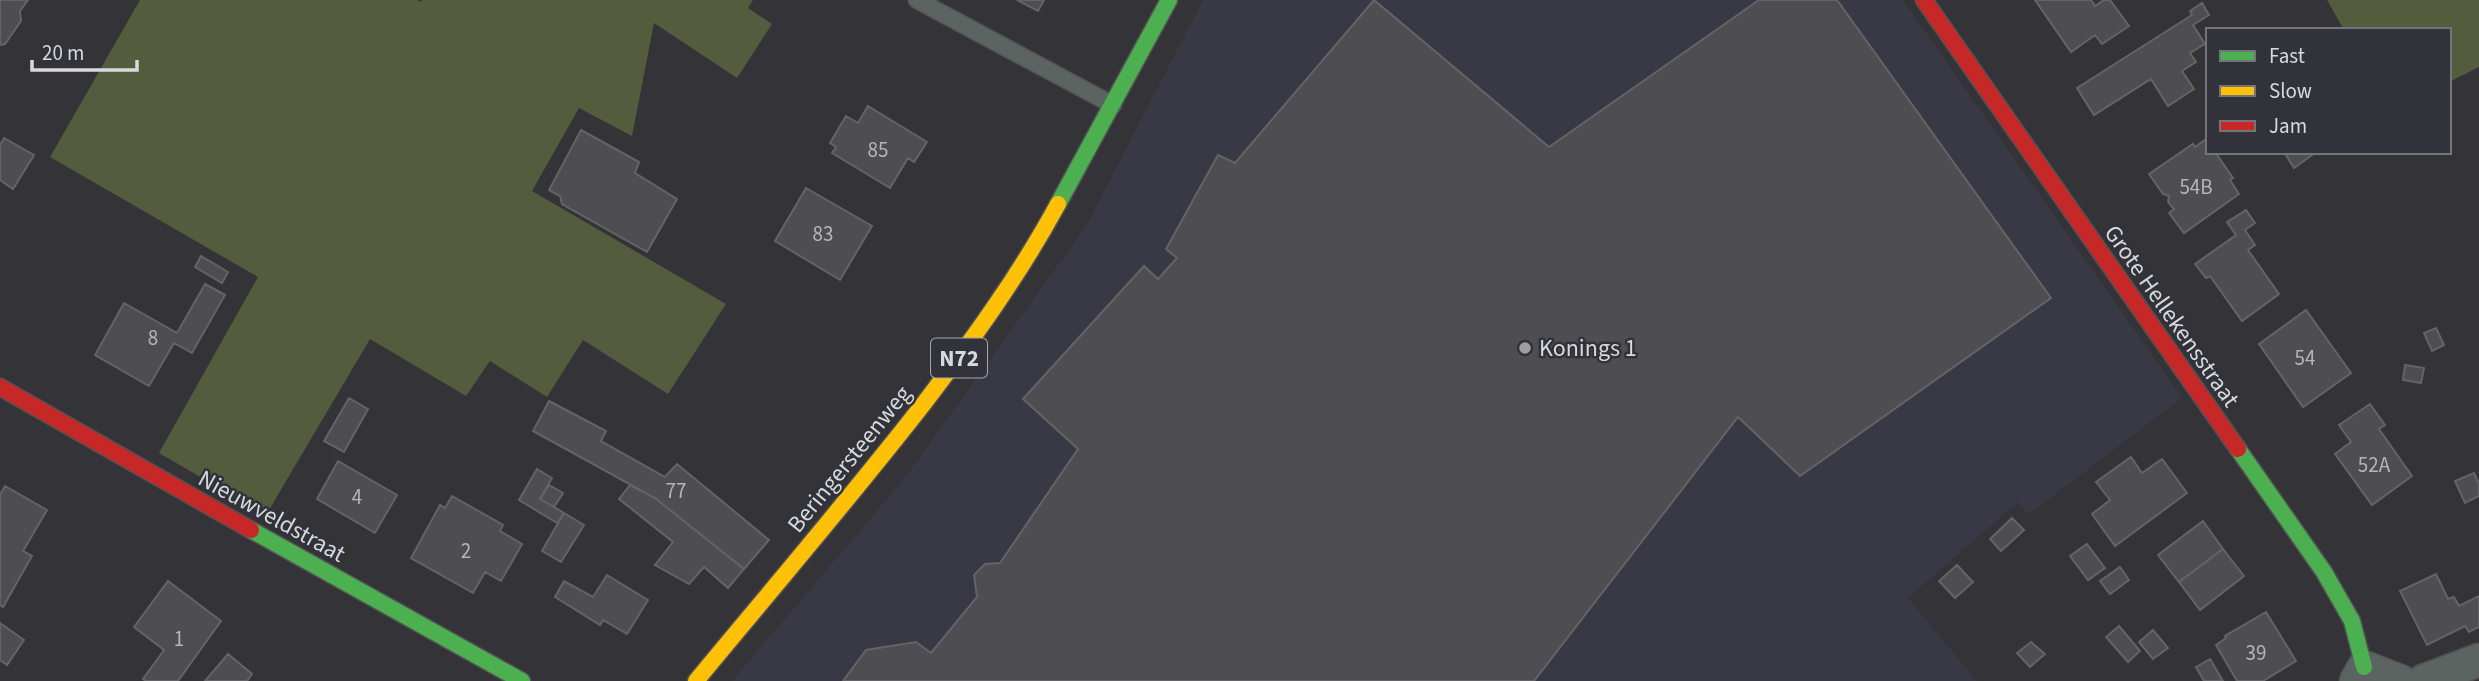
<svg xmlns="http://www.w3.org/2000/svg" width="2479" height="681" viewBox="0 0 2479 681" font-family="'Source Sans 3',sans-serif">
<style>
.built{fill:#393845}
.green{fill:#535c3d}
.building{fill:#4e4d51;stroke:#646467;stroke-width:2}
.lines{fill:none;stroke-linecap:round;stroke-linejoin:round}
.lane-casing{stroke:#525255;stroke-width:19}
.street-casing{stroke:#525255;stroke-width:35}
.fast-casing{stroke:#525255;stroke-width:19}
.slow-casing{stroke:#525255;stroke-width:19}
.jam-casing{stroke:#525255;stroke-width:19}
.lane{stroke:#5c6462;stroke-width:16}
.street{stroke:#5c6462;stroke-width:32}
.fast{stroke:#4caf50;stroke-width:16}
.slow{stroke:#ffc107;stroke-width:16}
.jam{stroke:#c62828;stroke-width:16}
.poi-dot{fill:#9f9fa3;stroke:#32323a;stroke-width:2.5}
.labels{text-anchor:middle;stroke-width:5;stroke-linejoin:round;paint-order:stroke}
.number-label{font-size:21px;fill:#b6b5ba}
.shield{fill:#32323a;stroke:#a6a6ac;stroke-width:2}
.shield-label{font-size:23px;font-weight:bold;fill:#d8d8dd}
.street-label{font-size:24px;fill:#d8d8dd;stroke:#32323a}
.poi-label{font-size:24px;fill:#d8d8dd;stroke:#32323a;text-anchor:start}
</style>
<rect width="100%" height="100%" fill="#343438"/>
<path class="built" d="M1203 0H1903L2182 398 2029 514 2018 502 1908 598 1977 681H732L904 479 1086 226Z"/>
<path class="green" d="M140 0H417L421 2 422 0H753L748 8 772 24 737 78 654 23 632 136 579 108 532 191 726 304 668 394 583 340 547 397 490 361 466 396 370 339 266 515 159 453 258 277 50 157Z
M2327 0H2479V67L2449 82V30H2344Z"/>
<path class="building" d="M0 0H28L20 11 21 21 5 44 0 45Z
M1017 0H1044L1038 11Z
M1374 0 1549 147 1759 0H1837L2051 298 1800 476 1738 417 1534 681H843L866 650 916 642 931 653 977 597 974 575 985 564 1000 563 1078 449 1023 399 1144 266 1158 279 1177 258 1166 249 1218 155 1235 163Z
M2035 0H2091L2095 6 2104 0H2110L2129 26 2102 44 2095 35 2071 52Z
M2202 3 2209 15 2193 25 2205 44 2190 53 2196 62 2182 71 2194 89 2168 106 2151 79 2094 115 2077 88 2192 15 2190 11Z
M868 106 927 142 914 162 908 158 890 188 832 153 836 147 830 143 846 116 858 123Z
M581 130 639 162 635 173 677 199 647 252 562 204 560 196 549 190Z
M4 138 34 155 13 189 0 180V145Z
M2206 139 2208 152H2215L2233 178 2230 180 2239 194 2184 233 2169 213 2174 209 2168 202 2169 196 2163 194 2149 174 2193 144 2195 147Z
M2289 152H2316L2294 168 2286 155Z
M806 188 872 226 840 280 775 241Z
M2246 210 2255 223 2245 230 2255 245 2248 250 2279 294 2242 321 2210 276 2206 278 2195 264 2236 235 2227 222Z
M201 256 228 272 222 283 195 267Z
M205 284 225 295 192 353 174 343 149 386 95 355 124 303 177 333Z
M2306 310 2351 373 2303 407 2259 344Z
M2436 328 2444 345 2432 351 2424 333Z
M2405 365 2424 368 2421 383 2403 380Z
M349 398 368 409 344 452 324 441Z
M549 401 606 431 601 441 665 477 677 464 769 540 744 569 655 498 533 431Z
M2370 404 2385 425 2379 429 2412 476 2372 505 2335 454 2351 442 2339 425Z
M2131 457 2142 473 2162 459 2187 493 2115 546 2092 514 2110 500 2096 482Z
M338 461 397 495 375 533 317 499Z
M537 469 552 478 540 499 564 513 557 523 519 500Z
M2474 473 2479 484V496L2465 503 2455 481Z
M549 485 563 493 554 507 540 499Z
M630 485 655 498 744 569 728 588 704 567 689 584 655 565 673 542 619 499Z
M5 486 47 510 23 551 32 556 3 607 0 605V495Z
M452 496 503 525 500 531 522 544 501 581 485 572 473 593 411 558 440 505 445 508Z
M564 513 584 525 561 562 542 551Z
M2012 518 2024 530 2001 551 1990 539Z
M2203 521 2223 549 2179 582 2158 555Z
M2087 544 2105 568 2088 580 2070 556Z
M2223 549 2244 576 2200 610 2179 582Z
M1957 565 1973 582 1955 598 1939 581Z
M2120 567 2129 580 2110 594 2100 581Z
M2436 574 2448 599 2454 597 2459 606 2479 596V627L2469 632 2465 626 2427 645 2400 591Z
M607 575 648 600 627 634 603 620 600 625 555 597 564 581 593 597Z
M168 581 221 621 178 681H146L143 679 164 650 134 627Z
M2266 612 2296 661 2263 681H2237L2216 645 2226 638 2225 636Z
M0 623 24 640 7 665 0 660Z
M2119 626 2140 651 2128 662 2106 637Z
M2153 630 2168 648 2153 659 2139 642Z
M2031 642 2045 654 2030 667 2017 653Z
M228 654 252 674 247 681H205Z
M2210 659 2223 681H2204L2196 667Z"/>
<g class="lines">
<defs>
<path id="lane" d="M917 0 1113 105"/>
<path id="street" d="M2356 681 2364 667 2400 681
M2423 681 2479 660"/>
<path id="fast" d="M1058 204 1169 0
M2238 449 2324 572 2352 621 2364 667
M251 530 522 681"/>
<path id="slow" d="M696 681C773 588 851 497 925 402 973 339 1020 274 1058 204"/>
<path id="jam" d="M1924 0 2238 449
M0 387 251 530"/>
</defs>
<use href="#lane" class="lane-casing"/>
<use href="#street" class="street-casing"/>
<use href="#fast" class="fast-casing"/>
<use href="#slow" class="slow-casing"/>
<use href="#jam" class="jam-casing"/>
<use href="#lane" class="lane"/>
<use href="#street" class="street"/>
<use href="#fast" class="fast"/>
<use href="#slow" class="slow"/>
<use href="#jam" class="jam"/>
</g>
<circle class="poi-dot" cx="1525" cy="348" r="7"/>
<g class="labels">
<g class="number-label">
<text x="878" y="157">85</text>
<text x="2196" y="194">54B</text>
<text x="823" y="241">83</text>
<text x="153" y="345">8</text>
<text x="2305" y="365">54</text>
<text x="2374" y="472">52A</text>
<text x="676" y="498">77</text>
<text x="357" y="504">4</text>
<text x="466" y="558">2</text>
<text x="179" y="646">1</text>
<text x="2256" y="660">39</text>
</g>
<rect class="shield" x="931" y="338.5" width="56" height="39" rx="5"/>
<g class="shield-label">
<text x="959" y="366">N72</text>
</g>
<g class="street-label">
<text transform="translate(2172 316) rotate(55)" y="8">Grote Hellekensstraat</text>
<text transform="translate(849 459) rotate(-51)" y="8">Beringersteenweg</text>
<text transform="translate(272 516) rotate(29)" y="8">Nieuwveldstraat</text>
</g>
<g class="poi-label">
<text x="1539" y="356">Konings 1</text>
</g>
</g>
<rect x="2206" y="28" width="245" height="126" fill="#32323a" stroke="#74747b" stroke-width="2"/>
<rect x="2220" y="51" width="35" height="10" fill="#4caf50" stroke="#74747b" stroke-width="2"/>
<text x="2269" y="63" font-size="21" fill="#d8d8dd">Fast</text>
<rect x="2220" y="86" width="35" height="10" fill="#ffc107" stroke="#74747b" stroke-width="2"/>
<text x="2269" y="98" font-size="21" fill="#d8d8dd">Slow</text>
<rect x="2220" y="121" width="35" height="10" fill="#c62828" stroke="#74747b" stroke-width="2"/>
<text x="2269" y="133" font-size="21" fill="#d8d8dd">Jam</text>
<path d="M32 60v10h105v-10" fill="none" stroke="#d8d8dd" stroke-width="3.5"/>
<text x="42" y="60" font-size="21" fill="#d8d8dd" stroke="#32323a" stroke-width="5" paint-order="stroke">20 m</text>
</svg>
